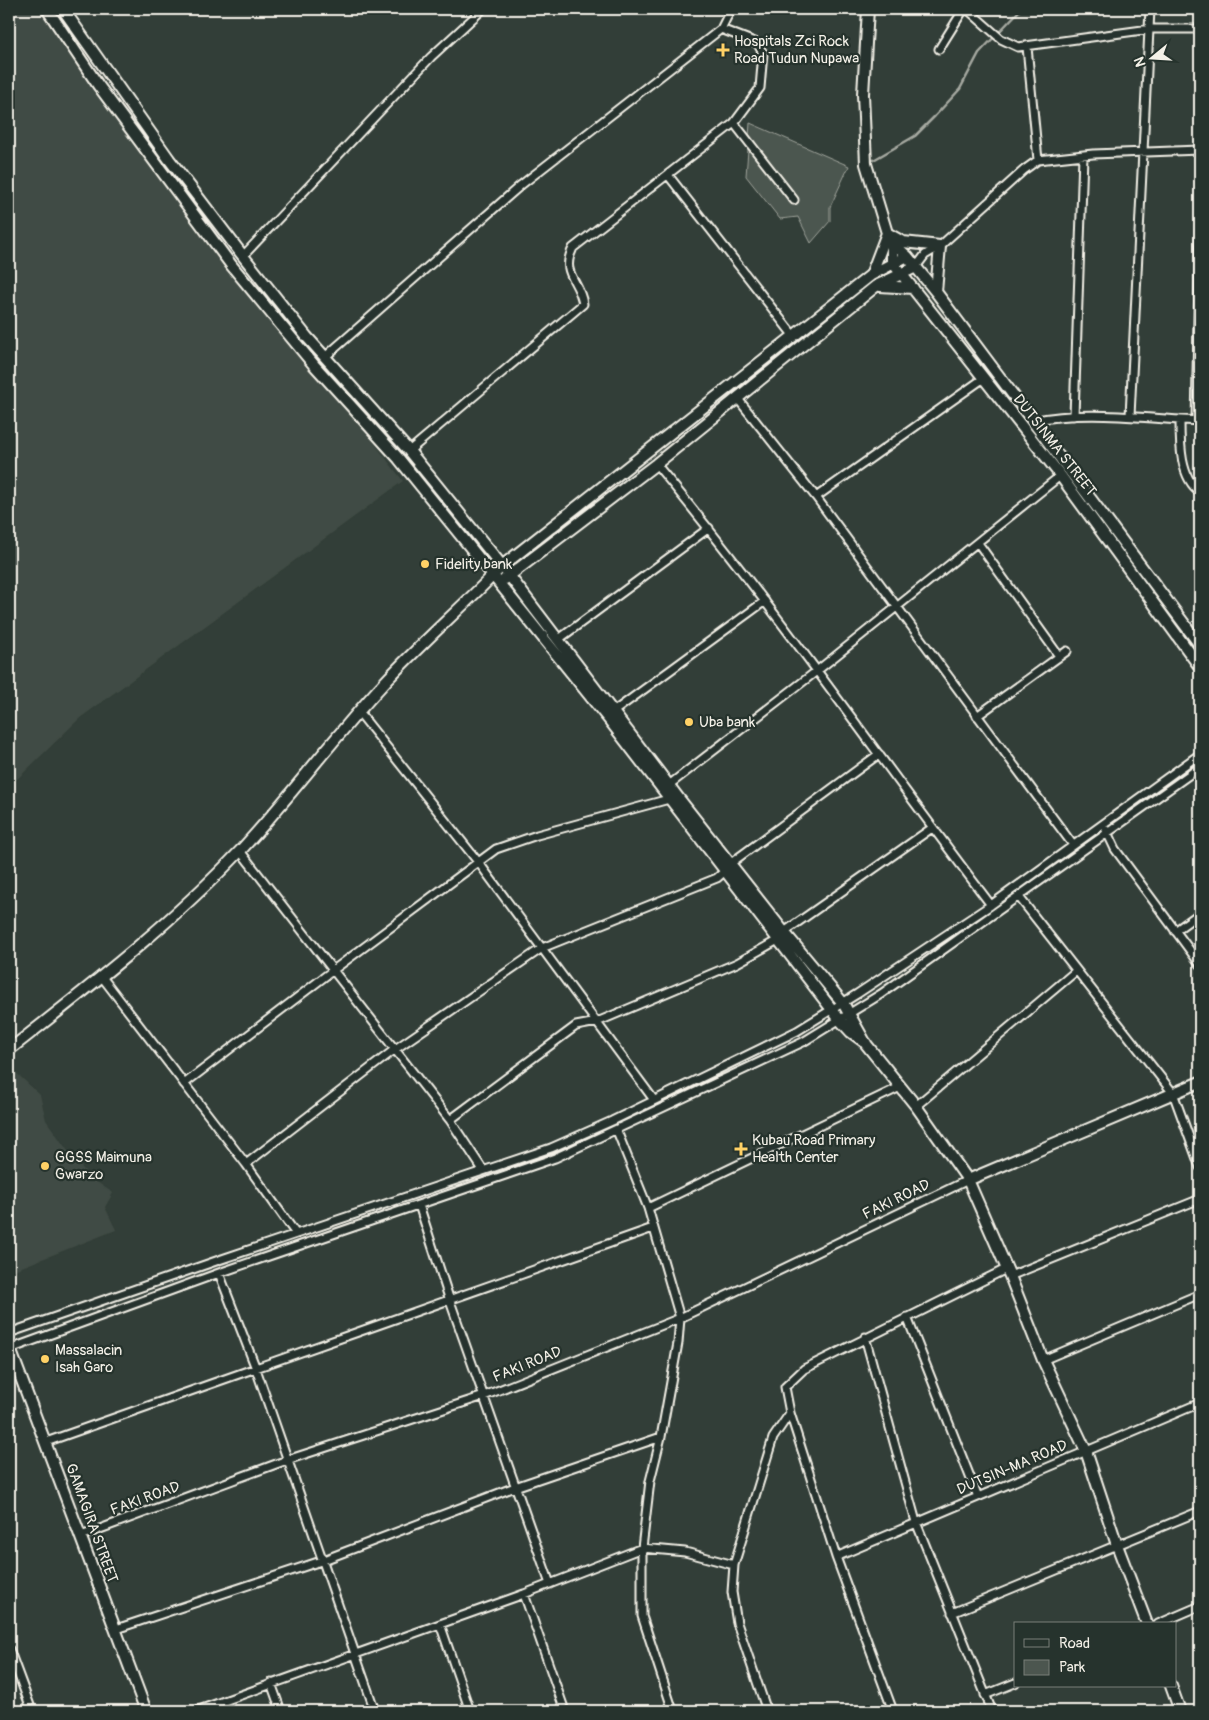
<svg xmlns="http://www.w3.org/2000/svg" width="1209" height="1720" viewBox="0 0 1209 1720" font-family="Pangolin,sans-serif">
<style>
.built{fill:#404b44}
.green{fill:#4c564f;stroke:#a0a49c}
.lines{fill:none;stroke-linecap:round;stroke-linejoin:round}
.stream{stroke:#a6a9a1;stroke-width:2.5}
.street-casing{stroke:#f4f1e8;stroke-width:11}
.secondary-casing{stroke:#f4f1e8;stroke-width:14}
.street{stroke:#26332d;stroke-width:7}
.secondary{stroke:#26332d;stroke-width:10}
.poi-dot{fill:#ffd166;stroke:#26332d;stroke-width:2}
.labels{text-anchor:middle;stroke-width:4.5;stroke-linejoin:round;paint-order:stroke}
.poi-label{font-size:15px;fill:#f4f1e8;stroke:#26332d;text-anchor:start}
.street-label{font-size:15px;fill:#f4f1e8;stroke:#26332d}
</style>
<rect width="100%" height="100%" fill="#323e38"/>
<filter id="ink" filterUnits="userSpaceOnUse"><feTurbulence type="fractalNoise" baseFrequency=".02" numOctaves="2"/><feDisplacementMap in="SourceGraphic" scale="10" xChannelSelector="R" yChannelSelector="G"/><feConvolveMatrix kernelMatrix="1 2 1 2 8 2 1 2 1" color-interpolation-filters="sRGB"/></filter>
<g filter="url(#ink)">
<path class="built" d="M9 9H44L403 481 80 718 9 787Z
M9 1066 40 1095 46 1120 70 1154 91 1178 113 1193 105 1207 116 1230 9 1272Z"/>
<path class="green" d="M750 123 849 166 830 207V221L811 243 798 217 780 219 746 176Z"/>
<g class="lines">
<path class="stream" d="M870 162 915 136 935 116 960 89 979 53 1021 9"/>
<defs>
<path id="street" d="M967 9 1001 39 1018 47 1150 29H1200
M1027 47 1038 160
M939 49 964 9
M734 123 794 200
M668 175 793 335
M243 256 431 57 483 9
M916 267 925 255 940 246 1024 170 1038 160 1093 154 1200 150
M325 357 521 185 721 29 731 9
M738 399 816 497 1073 845
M1074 416 1083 156
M1130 416 1150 9
M1032 421C1087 409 1144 419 1200 421
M1196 421 1200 230
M1180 422C1180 444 1180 478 1200 492
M409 451 583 304C579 279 560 274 573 248L734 123 760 88 763 53 757 43 721 29
M656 464C774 606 879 758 991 905
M816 497 984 378
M978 543 1059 656
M559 639 709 528
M358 711 479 863 654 1100
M613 712 765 601
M977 716 1067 651
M669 785 818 670 1060 476
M1106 830 1115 849 1200 964
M240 851 450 1120 483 1170
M731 863 879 754
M1019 897 1173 1093 1200 1167
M1175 931 1200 913
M784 932 932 828
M102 977 246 1164 296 1234
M184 1084 332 971 496 849 537 835 669 799
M916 1106 1076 971
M450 1120 576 1026 597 1022 737 963 778 940
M617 1131 648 1208 680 1318 678 1343 661 1437 650 1481 642 1548V1616L673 1711
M246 1164 394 1050 542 948 717 878 725 871
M419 1205 450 1301 550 1584
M648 1208 900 1087
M219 1273 255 1366 375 1711
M1010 1276 1200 1199
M907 1317 978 1497
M9 1333 219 1260 551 1148 612 1121 797 1031 857 994 991 905 1200 754
M865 1337 916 1522 992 1711
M10 1349 219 1273 555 1158 803 1042 881 994 1200 767
M1043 1360 1200 1294
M46 1442C248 1369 451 1301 653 1228
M81 1536 287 1460 484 1396 680 1318 968 1180
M836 1557 1200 1403
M524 1594 565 1711
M952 1613 1200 1511
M440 1624 470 1711
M1158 1624 1200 1606
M116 1629 321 1561 515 1487 661 1437
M9 1649 32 1711
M271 1683 281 1711
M985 1695 1015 1683
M196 1711 524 1594 642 1548 685 1552 734 1565
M767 1711 737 1623 732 1592 734 1565 773 1438 790 1413
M893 1711 836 1557 790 1413 785 1387 804 1369 1006 1269"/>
<path id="secondary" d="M47 9 98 85 232 266 314 365 399 459 607 717 840 1020 851 1032 866 1043
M63 9 169 159 243 256 307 337 409 451 502 566 680 800 784 932 843 1003 866 1044 916 1106 968 1180 1010 1276 1043 1360 1086 1451 1117 1545 1147 1624
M868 9 863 94 866 164 887 233 892 243 907 256 936 292 1200 645
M892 243V262L1057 471 1200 667
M871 275 887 233 903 242 940 246 936 292
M880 286 913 288
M505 579 656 464 876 286 916 267
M9 1050C89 987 171 924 241 850 291 796 334 737 384 683 422 642 464 606 502 566L871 275 907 256
M968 1180 1200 1082
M9 1346 146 1711
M1171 1686 1180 1711"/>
</defs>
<use href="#street" class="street-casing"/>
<use href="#secondary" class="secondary-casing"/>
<use href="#street" class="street"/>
<use href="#secondary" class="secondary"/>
</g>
</g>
<g class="poi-dot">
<path d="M720.5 42.5h5v5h5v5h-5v5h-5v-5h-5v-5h5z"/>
<circle cx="425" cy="564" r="5"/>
<circle cx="689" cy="722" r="5"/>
<path d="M738.5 1141.5h5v5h5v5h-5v5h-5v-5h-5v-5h5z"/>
<circle cx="45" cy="1166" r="5"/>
<circle cx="45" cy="1359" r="5"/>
</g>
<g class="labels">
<g class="poi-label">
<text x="734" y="46">Hospitals Zci Rock<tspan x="734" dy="17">Road Tudun Nupawa</tspan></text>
<text x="435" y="569">Fidelity bank</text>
<text x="699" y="727">Uba bank</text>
<text x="752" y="1145">Kubau Road Primary<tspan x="752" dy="17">Health Center</tspan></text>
<text x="55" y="1162">GGSS Maimuna<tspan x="55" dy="17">Gwarzo</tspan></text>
<text x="55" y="1355">Massalacin<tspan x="55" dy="17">Isah Garo</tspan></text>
</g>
<g class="street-label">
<text transform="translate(1055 445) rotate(52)" y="5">DUTSINMA STREET</text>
<text transform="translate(896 1199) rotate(-26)" y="5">FAKI ROAD</text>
<text transform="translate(527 1364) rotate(-22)" y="5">FAKI ROAD</text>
<text transform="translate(1012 1467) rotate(-23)" y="5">DUTSIN-MA ROAD</text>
<text transform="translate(145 1498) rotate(-20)" y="5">FAKI ROAD</text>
<text transform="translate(92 1523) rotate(70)" y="5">GAMAGIRA STREET</text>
</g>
</g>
<rect width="1209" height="1720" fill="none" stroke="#26332d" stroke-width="30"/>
<rect x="15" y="15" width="1179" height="1690" fill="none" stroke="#f4f1e8" stroke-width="2" filter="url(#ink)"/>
<rect x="1014" y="1622" width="162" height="65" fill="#26332d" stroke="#787f78"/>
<rect x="1024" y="1639" width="25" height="8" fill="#26332d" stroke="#787f78"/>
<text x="1059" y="1648" font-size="15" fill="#f4f1e8">Road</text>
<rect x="1024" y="1660" width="25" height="15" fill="#4c564f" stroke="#787f78"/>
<text x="1059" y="1672" font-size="15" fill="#f4f1e8">Park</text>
<g transform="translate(1152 58) rotate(252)" stroke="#26332d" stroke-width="4" paint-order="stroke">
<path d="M0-4L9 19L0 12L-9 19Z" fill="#f4f1e8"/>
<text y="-8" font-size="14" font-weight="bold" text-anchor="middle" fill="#f4f1e8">N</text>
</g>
</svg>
